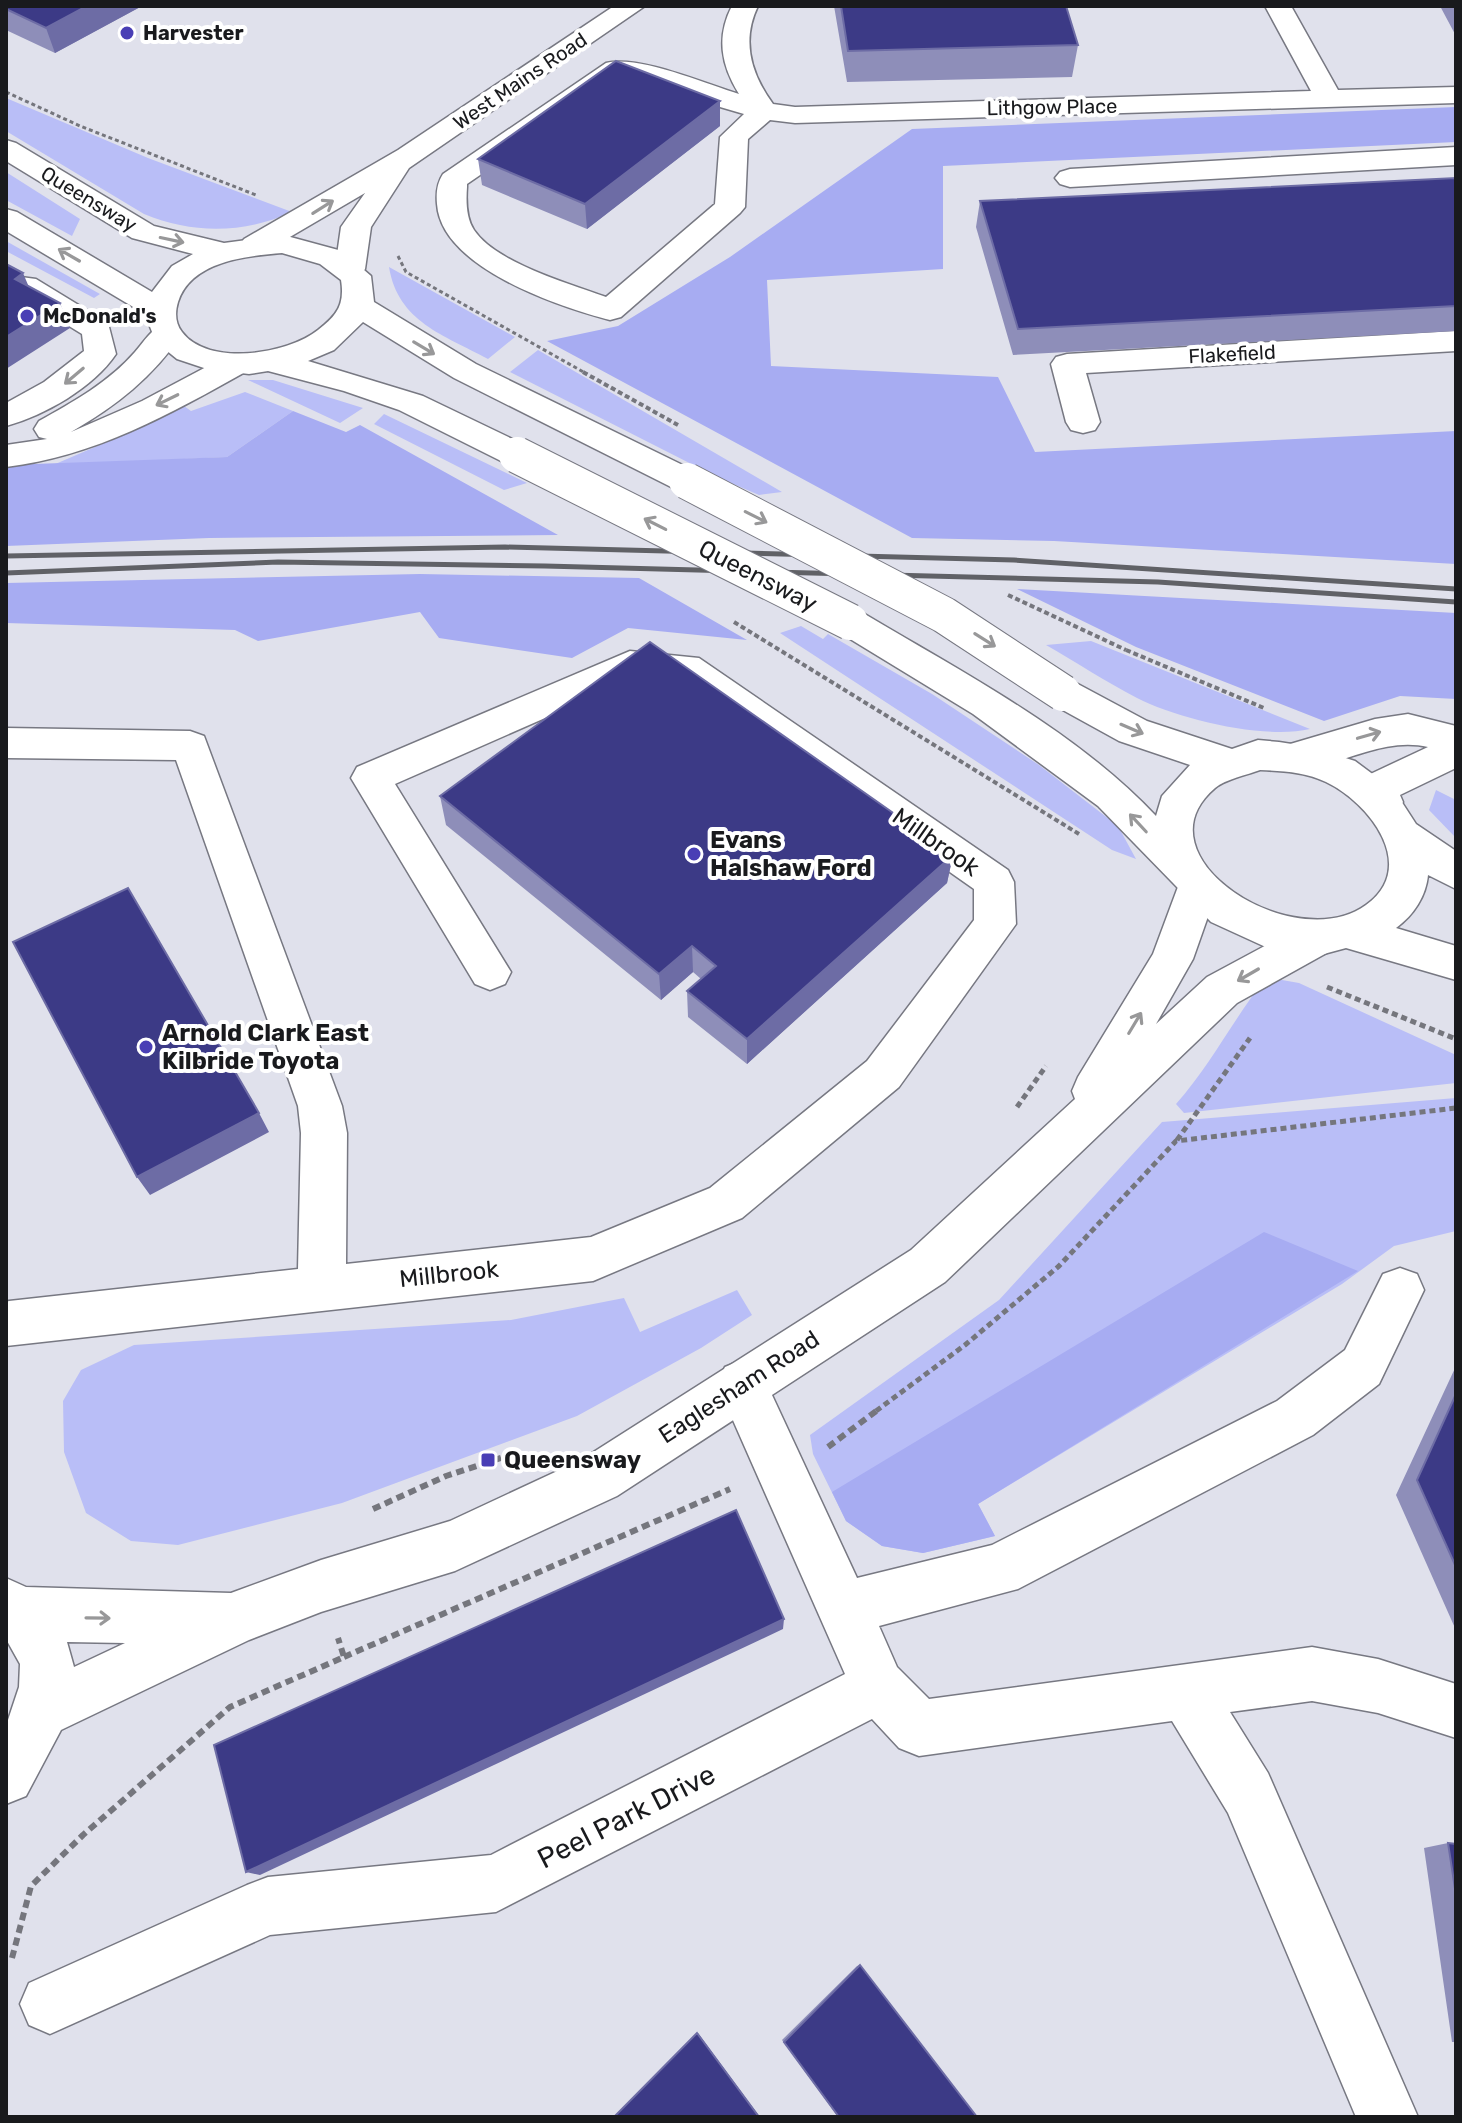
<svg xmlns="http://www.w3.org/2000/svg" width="1462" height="2123" viewBox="0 0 1462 2123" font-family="Rubik,sans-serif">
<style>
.green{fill:#b9bef7}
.forest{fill:#a7acf2}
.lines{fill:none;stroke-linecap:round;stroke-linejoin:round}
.minor-casing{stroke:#777882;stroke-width:3}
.major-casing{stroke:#777882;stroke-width:3}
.highway-casing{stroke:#777882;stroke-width:3}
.path-far3{stroke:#75767d;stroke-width:3;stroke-dasharray:4 3;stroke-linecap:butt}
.path-far2{stroke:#75767d;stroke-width:4;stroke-dasharray:5 3;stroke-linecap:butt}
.path-far1{stroke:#75767d;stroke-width:5;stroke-dasharray:6 4;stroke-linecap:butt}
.path{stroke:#75767d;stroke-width:6;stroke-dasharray:8 5;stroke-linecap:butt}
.minor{fill:#fff;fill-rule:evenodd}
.major{fill:#fff;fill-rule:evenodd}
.highway{fill:#fff;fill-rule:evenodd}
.rail{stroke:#606166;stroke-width:5}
.highway-bridge-casing{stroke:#777882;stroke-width:38;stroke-linecap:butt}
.path-bridge{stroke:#75767d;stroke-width:4;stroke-dasharray:5 3;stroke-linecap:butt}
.highway-bridge{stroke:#fff;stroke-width:36}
.wall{fill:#8e8eb9}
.shaded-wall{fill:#6d6ca5}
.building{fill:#3c3a86;stroke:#6d6ca5;stroke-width:2}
.oneway{stroke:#989899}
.poi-dot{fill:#493eb5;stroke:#fff;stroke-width:3}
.labels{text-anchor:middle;stroke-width:8;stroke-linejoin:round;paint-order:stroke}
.far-poi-label{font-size:20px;font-weight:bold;fill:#191a1d;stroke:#fff;text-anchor:start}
.far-street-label{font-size:20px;fill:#191a1d;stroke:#fff}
.street-label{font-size:24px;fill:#191a1d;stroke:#fff}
.poi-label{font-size:24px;font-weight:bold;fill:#191a1d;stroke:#fff;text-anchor:start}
.near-street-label{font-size:28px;fill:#191a1d;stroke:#fff}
</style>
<rect width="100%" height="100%" fill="#e0e1ec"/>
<path class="green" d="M6 98 148 158 292 212C243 234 193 234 144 214L6 131Z
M6 172 80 219 72 236 6 200Z
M6 241 100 294 94 298 6 251Z
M389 267 515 337 488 359C444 335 398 322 389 267Z
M538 350 782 492 759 495 717 477 510 372Z
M248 380H273L363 408 340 423Z
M245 392 293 411 227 457 53 465 102 444 177 401 191 411Z
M384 414 527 483 504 490 374 424Z
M801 626 823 639 828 634 932 694 1039 765 1118 826 1136 859 1112 850 780 633Z
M1091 641 1310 729C1265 740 1178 719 1137 698 1106 682 1076 662 1046 645Z
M1436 790 1456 800V838L1429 810Z
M1282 980 1299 983 1456 1055V1083L1184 1113 1176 1104C1209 1067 1232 1022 1262 983Z
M1456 1098V1231L1394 1246 1342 1284 978 1504 995 1536 923 1553 882 1546 846 1521 813 1454 810 1435 999 1300 1162 1122Z
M737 1290 752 1315 701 1348 577 1416 342 1503 178 1545 131 1541 86 1513 64 1452 63 1401 81 1370 134 1345 511 1320 624 1298 640 1332Z"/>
<path class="forest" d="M1456 107V142L943 166V269L767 280 771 366 998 377 1035 452 1456 431V564L1054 541 912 538 547 341 618 326 730 257 912 129Z
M293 411 346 432 360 425 558 535 209 538 6 546V465L227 457Z
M420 574 639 578 747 640 628 628 572 658 439 638 420 612 258 641 235 630 6 623V583Z
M1017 589 1456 613V699L1400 696 1324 721 1136 647Z
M1264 1232 1358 1271 978 1504 995 1536 923 1553 882 1546 846 1521 832 1492Z"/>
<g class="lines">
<defs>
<path id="minor" d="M732 6H758C741 41 751 74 773 104L795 107 1311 91 1265 6H1291L1338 90 1456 87V103L795 123 770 120 748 139 745 207 740 213 621 317 610 320C557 306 441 267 437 204 436 193 437 183 443 174L606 63C640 55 705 84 739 94 721 65 716 37 732 6ZM621 78 744 114 720 137 715 204 606 297C570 284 496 263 474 230 466 218 466 201 467 187V184Z
M1456 147V165L1070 187 1060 184 1055 178 1060 172 1070 169Z
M6 275 36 279 108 323 116 354C93 388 45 415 6 426V403L44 382 84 351 82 334 17 294 6 293Z
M166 324 177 327 182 334C153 377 116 406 71 432L142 401 225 357 236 354 247 357 252 364 247 371C170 414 96 456 6 467V445L47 439 39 437 34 429 39 421C73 402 109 382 135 352 145 341 151 328 166 324Z
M1456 331V351L1086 373 1100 422 1095 430 1083 433 1071 430 1066 422 1051 364 1056 357 1067 354Z
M630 651 699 658 1008 870 1014 882 1016 924 899 1087 742 1218 593 1281 6 1346V1302L9 1301 298 1269 301 1133 298 1106 176 760 6 758V728L190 731 204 736 342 1106 347 1133 346 1264 591 1237 710 1188 867 1061 974 920V889L678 681 634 679 395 784 511 972 505 984 490 990 475 984 351 778 357 767Z
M1408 714 1456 726V768L1400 795 1403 802 1397 813 1383 817 1369 813 1358 788 1364 777 1428 747C1375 734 1321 780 1280 767L1275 757 1280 747 1375 719Z
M1400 1268 1417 1274 1424 1290 1379 1384 1313 1435 1018 1589 879 1626 897 1667 929 1699 1312 1647 1378 1659 1456 1684V1738L1378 1713 1312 1701 1230 1712 1268 1773 1418 2117H1356L1228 1813 1172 1721 919 1756 899 1748 872 1719 496 1912 270 1935 50 2034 29 2025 20 2004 29 1983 247 1885 268 1877 491 1855 845 1674 717 1384 725 1367 742 1360 759 1367 857 1578 992 1545 1277 1401 1345 1350 1383 1274Z"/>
<path id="major" d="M614 6H645L409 168 371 227 365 269 361 275H339L335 269 341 227 365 193 266 251H244L240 245 244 239 398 150Z
M1197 872 1212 876 1218 888 1193 959 1156 1024 1207 977 1302 926 1317 921 1332 926 1338 938 1332 950 1237 1003 945 1282 617 1496 455 1571 321 1612 249 1640 61 1730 26 1796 6 1804V1726L19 1687 20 1664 6 1639V1578L26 1587 231 1593 321 1560 450 1521 581 1460 911 1250 1075 1099 1072 1091 1078 1077 1153 954 1182 876ZM67 1642 125 1643 74 1667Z"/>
<path id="highway" d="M6 140 16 143 154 226 224 243 283 235 342 251 371 276 374 302 476 364 699 473 704 481 699 489 687 492 675 489 454 378 363 322 334 350 308 361 423 396 529 447 534 455 529 463 517 466 505 463 399 410 344 391 268 371 249 374 207 369 177 359 156 342 145 314 6 231V209L17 212 152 292 172 266 193 254 132 238 6 161ZM282 253 320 264 341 280C345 305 337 315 318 330 288 354 208 367 182 332 175 323 175 312 178 302 191 261 246 256 282 253Z
M850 609 863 613C963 673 1075 730 1156 816L1162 796 1190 765 1119 741 1050 703 1044 693 1050 683 1063 679 1076 683 1147 721 1232 749 1258 740 1279 742 1311 747 1355 761 1394 790 1416 824 1456 851V889L1428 875C1426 896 1414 915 1396 928L1456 946V980L1346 948 1320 955 1270 949 1211 922 1098 806 973 714 837 631 832 622 837 613ZM1260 770C1282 771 1306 772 1326 782 1370 803 1419 867 1366 905 1295 957 1134 857 1215 788 1226 779 1247 775 1260 770Z"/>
</defs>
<use href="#minor" class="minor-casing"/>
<use href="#major" class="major-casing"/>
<use href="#highway" class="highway-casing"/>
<path class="path-far3" d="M6 92 80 126 256 195
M398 256 406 272 587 374"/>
<path class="path-far2" d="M583 372 678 425
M734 622 1079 834
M1126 650 1264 708"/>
<path class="path-far1" d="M1327 987 1456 1039
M1017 1107 1046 1066
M1177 1140 1250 1038
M876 1411 965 1345 1059 1266 1176 1141 1456 1108"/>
<path class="path" d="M828 1447 879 1409
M373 1509 446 1476 516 1453
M344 1657 730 1489
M12 1958 31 1886 83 1835 230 1707 344 1657 338 1638"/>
<use href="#minor" class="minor"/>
<use href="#major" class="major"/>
<use href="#highway" class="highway"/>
<path class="rail" d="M6 556 505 547 1014 560 1456 589
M6 573 278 562 545 566 1158 582 1456 602"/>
<defs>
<path id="highway-bridge" d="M517 455 850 622
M687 481 944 615 1063 693"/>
</defs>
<use href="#highway-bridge" class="highway-bridge-casing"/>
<path class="path-bridge" d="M1008 595 1126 650"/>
<use href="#highway-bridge" class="highway-bridge"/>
</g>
<path class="wall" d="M6 6H142L55 53 6 30Z
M834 6H1066L1078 45 1072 77 847 82Z
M1440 6H1456V36Z
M720 126 587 229 482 185 478 159Z
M1456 178V331L1013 355 976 227 980 201Z
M440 796 953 855 947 883 747 1064 688 1017 687 991 701 979 693 972 661 1000 446 825Z
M1456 1366V1627L1455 1628 1396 1495Z
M1448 1843 1456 1844V2042H1452L1424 1848Z
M860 1965 838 2117 782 2040 857 1966Z"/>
<path class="shaded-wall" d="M87 6H142L55 53 46 28Z
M720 101V126L587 229 585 204Z
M23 273 34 299 15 279Z
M60 303 70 328 6 369V337Z
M953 855 947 883 747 1064V1039Z
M692 946 693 972 661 1000 659 974Z
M259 1113 269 1132 150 1195 137 1177Z
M784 1619 783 1629 260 1875 246 1872Z
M697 2033H698L760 2117H759Z"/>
<path class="building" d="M6 6H87L46 28 6 9Z
M841 6H1066L1078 45 848 51Z
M616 61 720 101 585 204 478 159Z
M1456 178V306L1018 329 980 201Z
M6 264 23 273 15 279 60 303 6 337Z
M650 642 953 855 747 1039 687 991 716 966 692 946 659 974 440 796Z
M128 888 259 1113 137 1177 13 942Z
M1456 1394V1567L1417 1480Z
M736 1510 784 1619 246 1872 214 1745Z
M1448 1843 1456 1844V1895Z
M860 1965 977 2117H839L784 2042Z
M697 2033 759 2117H614Z"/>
<defs><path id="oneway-shaft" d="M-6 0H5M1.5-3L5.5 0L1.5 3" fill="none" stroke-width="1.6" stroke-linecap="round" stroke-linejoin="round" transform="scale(2)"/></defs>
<g class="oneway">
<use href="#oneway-shaft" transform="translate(323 207) rotate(-32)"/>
<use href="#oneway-shaft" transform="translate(172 240) rotate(12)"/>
<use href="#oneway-shaft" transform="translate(69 255) rotate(-150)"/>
<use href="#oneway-shaft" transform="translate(424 348) rotate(31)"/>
<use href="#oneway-shaft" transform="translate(74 376) rotate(140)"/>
<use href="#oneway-shaft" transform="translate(167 400) rotate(154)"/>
<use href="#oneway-shaft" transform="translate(756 517) rotate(27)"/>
<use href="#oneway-shaft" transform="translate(655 524) rotate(-153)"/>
<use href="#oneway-shaft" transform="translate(985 640) rotate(32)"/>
<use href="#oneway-shaft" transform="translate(1132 729) rotate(23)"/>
<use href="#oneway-shaft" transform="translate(1369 735) rotate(-16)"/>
<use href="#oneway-shaft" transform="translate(1138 823) rotate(-133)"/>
<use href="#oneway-shaft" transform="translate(1248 975) rotate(150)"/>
<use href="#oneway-shaft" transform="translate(1135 1023) rotate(-59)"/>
<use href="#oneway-shaft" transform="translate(98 1618) rotate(1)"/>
</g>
<g class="poi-dot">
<circle cx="127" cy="33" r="8"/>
<circle cx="27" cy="316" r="8"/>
<circle cx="694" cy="854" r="8"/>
<circle cx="146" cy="1047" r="8"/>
<rect x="480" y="1452" width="16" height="16" rx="4"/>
</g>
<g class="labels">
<g class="far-poi-label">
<text x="143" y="40">Harvester</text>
<text x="43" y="323">McDonald's</text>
</g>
<g class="far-street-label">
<text transform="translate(520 81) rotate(-34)" y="7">West Mains Road</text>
<text transform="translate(1052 107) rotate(-1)" y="7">Lithgow Place</text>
<text transform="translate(89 199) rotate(31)" y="7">Queensway</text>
<text transform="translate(1232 354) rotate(-3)" y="7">Flakefield</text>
</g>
<g class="street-label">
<text transform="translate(758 576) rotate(27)" y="8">Queensway</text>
<text transform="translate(936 842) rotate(35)" y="8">Millbrook</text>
<text transform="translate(449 1274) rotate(-6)" y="8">Millbrook</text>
<text transform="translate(739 1387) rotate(-33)" y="8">Eaglesham Road</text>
</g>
<g class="poi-label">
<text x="710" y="848">Evans<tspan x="710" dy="28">Halshaw Ford</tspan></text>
<text x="162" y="1041">Arnold Clark East<tspan x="162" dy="28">Kilbride Toyota</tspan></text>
<text x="504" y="1468">Queensway</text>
</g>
<g class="near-street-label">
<text transform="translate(626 1816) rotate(-27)" y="10">Peel Park Drive</text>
</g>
</g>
<rect width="1462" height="2123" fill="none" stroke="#191a1d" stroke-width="16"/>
</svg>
